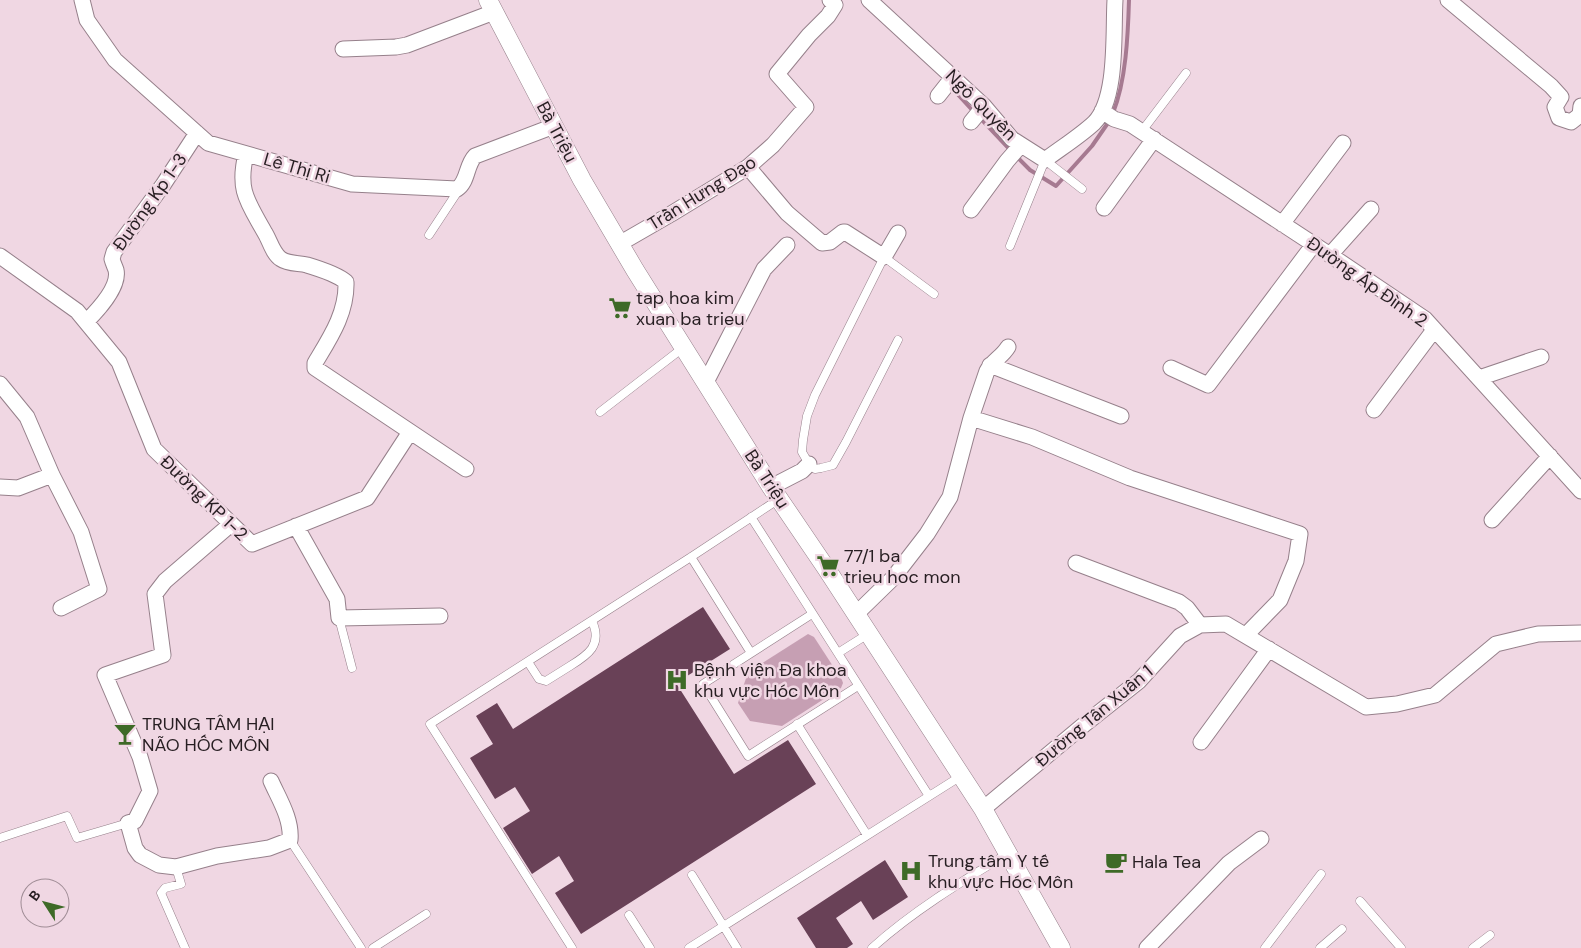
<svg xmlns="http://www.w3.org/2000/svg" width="1581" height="948" viewBox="0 0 1581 948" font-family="'DM Sans',sans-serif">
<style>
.green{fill:#c69fb3}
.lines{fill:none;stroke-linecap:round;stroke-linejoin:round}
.stream{stroke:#a67a91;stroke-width:4}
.building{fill:#694157}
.service-casing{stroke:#96808b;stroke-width:9}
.minor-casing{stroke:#96808b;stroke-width:17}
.tertiary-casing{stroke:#96808b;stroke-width:19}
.service{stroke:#fff;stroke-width:8}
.minor{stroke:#fff;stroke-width:15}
.tertiary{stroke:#fff;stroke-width:18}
.labels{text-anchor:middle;stroke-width:5;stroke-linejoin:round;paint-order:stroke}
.street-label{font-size:18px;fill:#271e22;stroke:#f0d7e3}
.poi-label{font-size:18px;fill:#271e22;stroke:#f0d7e3;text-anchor:start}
</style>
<rect width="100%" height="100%" fill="#f0d7e3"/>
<path class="green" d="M808 634 814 637 842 680 843 683 841 688 782 726 750 721 738 703 748 672Z"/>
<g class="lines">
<path class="stream" d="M950 86 974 112
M1113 113C1126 81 1128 35 1129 0
M979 117 1012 152
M1017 157 1030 170 1056 186 1092 146 1110 120"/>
</g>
<path class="building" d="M703 607 730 649 676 683 734 774 788 740 816 784 581 934 555 893 574 881 559 856 532 874 503 828 530 811 515 787 495 799 470 758 493 744 476 716 497 703 513 729Z
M885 860 908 897 873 920 861 901 836 918 853 944 847 948H816L797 918Z"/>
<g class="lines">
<defs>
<path id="service" d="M1142 131 1186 73
M429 235 460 188
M1010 246 1045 160 1082 189
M898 340 846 442 833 465 821 468 815 469 809 464 802 452 803 440 807 416 815 395 884 257 934 294
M600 412 684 347
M751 517 929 796
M691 557 751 653
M812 614 703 684 748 756 858 686
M339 618 352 668
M838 653 868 634
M528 662 539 679 546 681C554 676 562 671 570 666 588 655 603 645 592 621
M797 724 867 835
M0 838 67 816 77 838 128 823
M290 840 361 948
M176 867 181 884 165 888 161 893 185 948
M692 875 737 948
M1360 901 1401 948
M629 915 650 948
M373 948 426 914
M572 948 430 724 691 557 779 499
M689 948 961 776
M872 948C913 911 961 882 1007 854
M1265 948 1321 874
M1320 948 1342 929
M1473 948 1490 935"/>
<path id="minor" d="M82 0 87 20 115 60 208 143 352 184 457 189C468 182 466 165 475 156L554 126
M869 0 984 106 1012 139 1045 160C1061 148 1080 136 1094 123 1118 99 1113 32 1115 0
M1448 0 1551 86 1561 97
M343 49 396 47 407 45 494 12
M938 96 953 77
M1561 97 1555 107 1559 118 1571 122 1580 115 1581 106
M1102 111 1114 119 1130 124 1330 255 1425 319 1581 491
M971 122 984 106
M246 154C237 191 248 202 265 233 270 241 273 254 281 259 288 264 299 263 307 265 317 268 338 275 346 282 347 313 330 338 315 363V368L466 469
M748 167 787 213 822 243 830 242 843 232H845L884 257 898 233
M1104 208 1154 139
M971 210 1007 161 1021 145
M1282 224 1343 143
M619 244 671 214 748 167 773 145 806 107 777 74 809 35 828 16 835 5 830 0
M1330 255 1371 209
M0 256 77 311 119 362 154 449 252 544 367 498 410 432
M86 322C97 311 120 287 116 270 115 267 113 263 112 259L114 252 163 185 197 133
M990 365 1121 416
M1171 368 1208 385 1314 244
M1479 378 1541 357
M706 382 764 269 787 245
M0 384 27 417 52 475 81 532 99 589 61 608
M1374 410 1434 330
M971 418 987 371C992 361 1002 357 1008 347
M0 487 18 488 52 475
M771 487 802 471 809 464
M1492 520 1550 456
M231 524 165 581 155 594 163 655 105 675 140 757 150 791 135 821 128 823 135 848 140 855 159 865 176 867 217 856 269 848 290 840C292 819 279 799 271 781
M296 526 337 599 339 618 440 616
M1076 563 1179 602 1187 608 1200 625
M856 614 893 578 927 534 950 497 971 418 1032 437 1130 478 1300 534 1296 561 1280 600 1246 635
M1201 742 1269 649
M983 809 1086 723 1139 681 1180 636 1200 625 1226 624 1366 707 1397 704 1435 695 1496 644 1538 634 1581 633
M1147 948 1229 863 1261 839"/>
<path id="tertiary" d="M488 0 582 180 635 270 771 487 826 568 983 809 1061 948"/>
</defs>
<use href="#service" class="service-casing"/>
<use href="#minor" class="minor-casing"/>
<use href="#tertiary" class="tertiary-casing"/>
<use href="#service" class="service"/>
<use href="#minor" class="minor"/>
<use href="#tertiary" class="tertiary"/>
</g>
<defs>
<symbol id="supermarket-bare" viewBox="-9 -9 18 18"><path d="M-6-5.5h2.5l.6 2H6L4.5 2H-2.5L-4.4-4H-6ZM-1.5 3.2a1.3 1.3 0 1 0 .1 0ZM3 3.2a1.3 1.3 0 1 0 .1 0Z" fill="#3e6a27" stroke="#f0d7e3" stroke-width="2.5" paint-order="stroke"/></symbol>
<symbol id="hospital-bare" viewBox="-9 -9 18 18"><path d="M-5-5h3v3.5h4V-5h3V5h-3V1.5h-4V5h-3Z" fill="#3e6a27" stroke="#f0d7e3" stroke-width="2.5" paint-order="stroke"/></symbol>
<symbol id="bar-bare" viewBox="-9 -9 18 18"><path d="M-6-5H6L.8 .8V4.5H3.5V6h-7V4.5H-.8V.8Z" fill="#3e6a27" stroke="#f0d7e3" stroke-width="2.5" paint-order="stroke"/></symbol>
<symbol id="cafe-bare" viewBox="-9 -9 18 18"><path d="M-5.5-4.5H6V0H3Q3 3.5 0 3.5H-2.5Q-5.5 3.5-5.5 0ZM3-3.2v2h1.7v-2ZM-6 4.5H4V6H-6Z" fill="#3e6a27" stroke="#f0d7e3" stroke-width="2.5" paint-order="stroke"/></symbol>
</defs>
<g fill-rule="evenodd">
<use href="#supermarket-bare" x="604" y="292" width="32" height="32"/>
<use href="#supermarket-bare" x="812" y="550" width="32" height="32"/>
<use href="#hospital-bare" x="661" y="664" width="32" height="32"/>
<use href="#bar-bare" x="109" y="718" width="32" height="32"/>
<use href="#cafe-bare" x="1100" y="846" width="32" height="32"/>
<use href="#hospital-bare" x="895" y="855" width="32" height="32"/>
</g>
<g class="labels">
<g class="street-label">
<text transform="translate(981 105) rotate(45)" y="6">Ngô Quyền</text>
<text transform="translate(557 132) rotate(62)" y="6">Bà Triệu</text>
<text transform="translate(297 168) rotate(16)" y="6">Lê Thị Ri</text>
<text transform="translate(702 193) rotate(-32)" y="6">Trần Hưng Đạo</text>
<text transform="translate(150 202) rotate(-55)" y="6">Đường Kp 1-3</text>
<text transform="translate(1367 282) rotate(35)" y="6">Đường Ấp Đình 2</text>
<text transform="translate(767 479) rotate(57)" y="6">Bà Triệu</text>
<text transform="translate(204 498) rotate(44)" y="6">Đường KP 1-2</text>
<text transform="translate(1094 716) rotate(-40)" y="6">Đường Tân Xuân 1</text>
</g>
<g class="poi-label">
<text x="636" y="304">tap hoa kim<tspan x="636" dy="21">xuan ba trieu</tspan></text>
<text x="844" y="562">77/1 ba<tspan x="844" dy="21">trieu hoc mon</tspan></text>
<text x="694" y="676">Bệnh viện Đa khoa<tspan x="694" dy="21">khu vực Hóc Môn</tspan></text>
<text x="142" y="730">TRUNG TÂM HẠI<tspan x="142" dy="21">NÃO HỐC MÔN</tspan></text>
<text x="928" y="867">Trung tâm Y tế<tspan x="928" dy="21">khu vực Hóc Môn</tspan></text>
<text x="1132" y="868">Hala Tea</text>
</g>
</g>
<g transform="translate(45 903) rotate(306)"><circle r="24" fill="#f0d7e3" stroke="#a08d96"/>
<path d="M0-4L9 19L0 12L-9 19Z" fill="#3e6a27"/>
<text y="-8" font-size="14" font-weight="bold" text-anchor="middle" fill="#271e22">B</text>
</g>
</svg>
